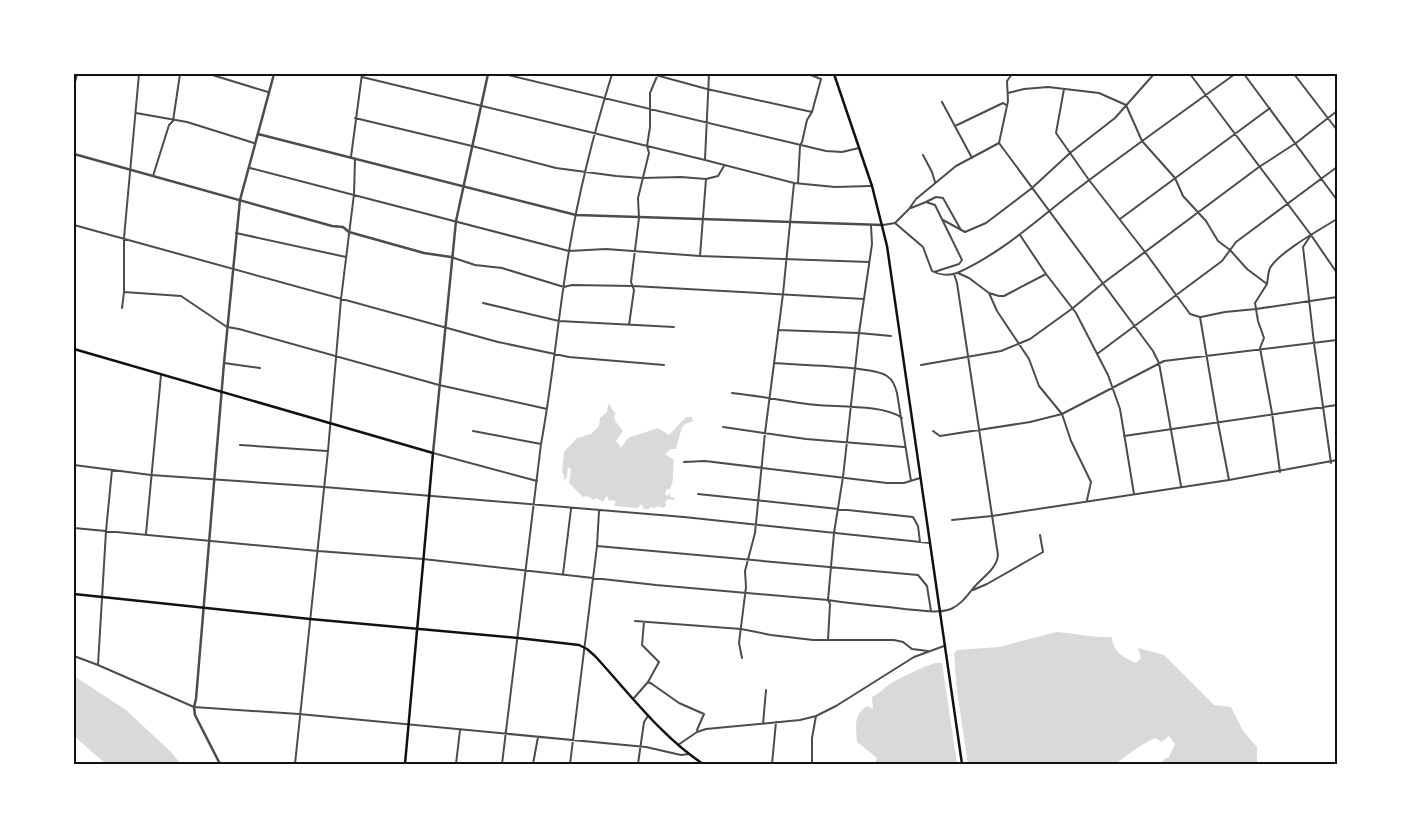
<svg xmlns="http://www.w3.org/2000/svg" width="1411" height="838" font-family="Barlow,sans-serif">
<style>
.water{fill:#d9d9d9}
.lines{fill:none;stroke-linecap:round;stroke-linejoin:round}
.minor{stroke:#4c4c4c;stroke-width:2}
.tertiary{stroke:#4c4c4c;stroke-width:2.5}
.secondary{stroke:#111;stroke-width:2.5}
.primary{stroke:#111;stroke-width:2.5}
.neatline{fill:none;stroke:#111;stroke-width:2}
</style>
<rect width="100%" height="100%" fill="#fff"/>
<path class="water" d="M610,404L611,408L616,414L614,416L615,421L623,431L616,441L621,448L628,438L658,428L669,435L686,417H692L693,421L685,424L682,427L676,449H671L665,454L674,460C672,470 675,479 670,489L666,490L665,494L667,496L670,493V497L675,498L674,500L668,499L665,502L666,506L663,508L658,506L655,508L650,507L649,509H644L641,504L638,508L614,506L616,501L608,500L607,495L603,502L596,498L594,500L587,496L583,497L569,483L571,469L568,467L567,477L564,481V475L562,472L564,452L577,438L591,434L599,426L600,418L607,412L608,405Z
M1056,632C1075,633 1093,638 1112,637C1112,651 1124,658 1136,663L1141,658L1138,648L1164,655L1214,705L1231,707L1243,731L1257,747V764H1162L1164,759L1169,757L1175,744L1169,736L1162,742L1155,738L1140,746L1115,764H968L957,691L954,654L957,650L999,647Z
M935,663H942L957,764H875L877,758L857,742C856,726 853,715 867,706L873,709L872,697C880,693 884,688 891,683C906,675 920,668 935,663Z
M74,676L126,710L170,751L181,764H106L74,736Z"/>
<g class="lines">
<path class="minor" d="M209,74L268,92
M504,74L826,151L842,152L859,148
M652,74L707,89L812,112
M1190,74L1311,235L1337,273
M1244,74L1337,200
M1294,74L1337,130
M362,77L705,160L794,183L835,187L871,186
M74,86L77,74
M1064,89L1056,133L1089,180L1145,252L1190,314L1200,317L1218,423L1229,480
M1008,93L1024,89L1048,87L1099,93L1126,105L1142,141L1175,178L1183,196L1206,221L1218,241L1230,250L1247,269L1267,284L1255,303L1258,321L1264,338L1260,348L1272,413L1280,472
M942,102L972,158
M136,113L187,122L254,143
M355,118L472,146L556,168L616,176L643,178L681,177L706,179L718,176L724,166
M955,126L1003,103L1006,105
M999,143L1153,351L1159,363L1181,486
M923,155L932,172L935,182
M351,157L362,74
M705,159L709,74
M250,168L569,251L606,249L700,256L869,262
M153,176L169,125L173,121L180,74
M798,183L800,146L802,142L807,120L812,112L821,79L808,74
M926,202L936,197L943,198L961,230
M911,208L926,202L935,205L962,260L959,264L934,272
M1120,219L1270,108
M943,220L965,232L986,223L1032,188L1070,153L1115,118L1154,74
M895,223L909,209L916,199L956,166L999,143L1008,101L1007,81L1012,74
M74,225L498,342L569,357L664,365
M883,225L895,223L923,247L932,271C939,275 949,276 957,273C1000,254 1036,221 1072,193C1126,152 1181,113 1235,74
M236,233L346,257
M1020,235L1046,274L1076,313L1108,375L1120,409L1134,494
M1311,235L1303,247L1314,343L1331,463
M700,256L706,179
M451,257L475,265L502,268L564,287L572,285L633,286L864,299
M958,273L969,278L989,293L997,311L1029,359L1039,386L1062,414L1071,441L1091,482L1087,500
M1267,284C1268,279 1268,272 1270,268C1279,252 1321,229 1337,219
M124,292L181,296L227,327L239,329L439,385L547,409
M989,293L999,296H1004L1046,274
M483,303L559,321L674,327
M122,308L124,292V238L139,74
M1201,317L1225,312L1256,309L1337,297
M629,325L634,290L631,282L639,218L638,198L649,153L647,146L650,127V93L658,74
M778,330L859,333L891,336
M1097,354L1222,261L1236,242L1337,167
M224,363L260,368
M774,363C795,365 874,366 887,376C893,380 895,386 897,393L911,481
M921,365L1001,351L1030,339L1073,308L1102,284L1259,167L1296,143L1337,111
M732,393C761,396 789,402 817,405C839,407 885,405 902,418
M723,427L806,439L904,447
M473,431L541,444
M933,431L940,436L1030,422L1062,414L1164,361L1337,340
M1124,436L1337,405
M240,445L327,451
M433,453L537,481
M684,462L705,461L887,483H904L920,478
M74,465L151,475L324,487L684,517L930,543
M698,494L913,517L918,526L920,542
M952,520L992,516L1229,480L1337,460
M74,528L318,551L423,559L656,585L828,600C854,604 879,606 905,609C919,610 937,614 951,609C964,603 969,592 978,583C986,575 997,567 998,555L957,283L954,274
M146,534L161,375
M597,546L918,575L927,586L931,611
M563,574L571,509
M973,590L987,584L1043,552L1040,535
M635,621L741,629L771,635L813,640H894L903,642L912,649L928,651
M828,640L830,604L828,600L834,533L843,477L859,333L872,244L871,226
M74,656L98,665L194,707L299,714L646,747L681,755L689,754
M742,658L739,643L746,587L745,571L755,533L765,433L783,294L794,183
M98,665L106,531L112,470
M648,682L652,684L679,703L704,714L697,730
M634,698L648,682L659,662L642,645L644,622
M763,724L766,690
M678,745L697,732L706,729L800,720L816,716L836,706L914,657L944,646
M295,764L328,451L341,299L354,194L355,159
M456,764L460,730
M502,764L541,444C553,380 558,315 569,251C579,191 594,132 612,74
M533,764L538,737
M570,764L597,546L599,511
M638,764L644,722L648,716
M772,764L776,722
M812,764V738L816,716"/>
<path class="tertiary" d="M258,134L576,215L883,225
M74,154L332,226L343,227L349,232L424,253L451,257
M433,453L456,221L488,74
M220,764L195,715L194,707L196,699L224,363L240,200L274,74"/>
<path class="secondary" d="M74,349L433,453L405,764
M74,594L310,619L518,638L579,645L587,649L595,656C629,693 661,736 703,764"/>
<path class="primary" d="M834,74L872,186L887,246L962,764"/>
</g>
<rect width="1411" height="838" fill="none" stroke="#ffffff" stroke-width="150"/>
<rect x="75" y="75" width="1261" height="688" class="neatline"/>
</svg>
